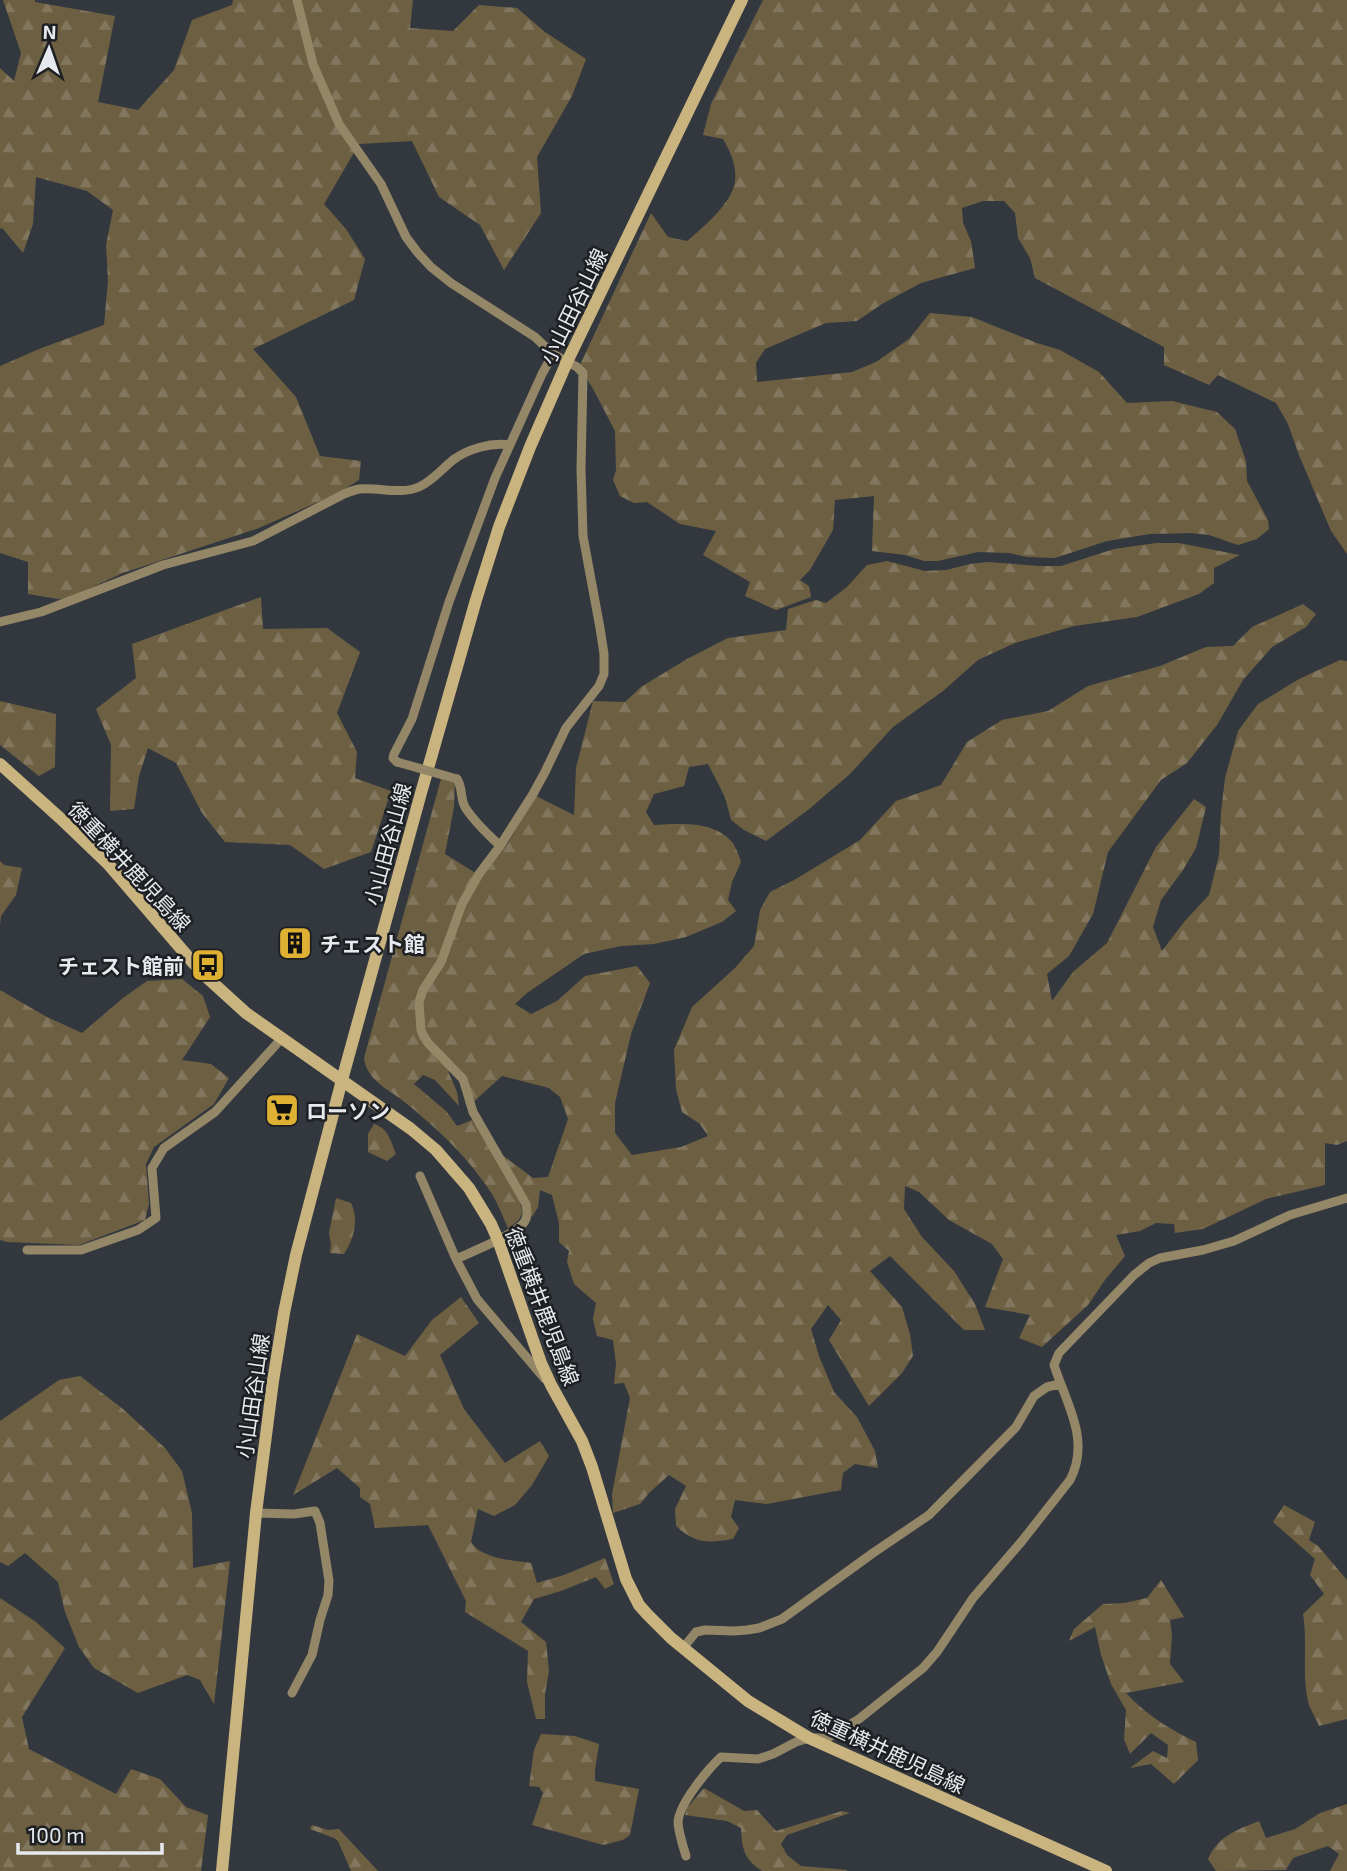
<svg xmlns="http://www.w3.org/2000/svg" width="1347" height="1871" font-family="'Exo 2','Noto Sans JP',sans-serif">
<style>
.forest{fill:url(#forest-firs)}
.lines{fill:none;stroke-linecap:round;stroke-linejoin:round}
.street{stroke:#948767;stroke-width:9}
.secondary{stroke:#c9b47f;stroke-width:12}
.street-bridge{stroke:#948767;stroke-width:9}
.labels{text-anchor:middle;dominant-baseline:central;stroke-width:5;stroke-linejoin:round;paint-order:stroke}
.street-label{font-size:21px;fill:#e6e9ee;stroke:#1d1f22}
.poi-label{font-size:21px;font-weight:bold;fill:#e6e9ee;stroke:#1d1f22;text-anchor:start}
</style>
<defs>
<pattern id="forest-firs" width="22" height="20" patternUnits="userSpaceOnUse" patternTransform="scale(1.75)"><rect width="22" height="20" fill="#6d6042"/><path d="M5 1l3.5 6h-7zM16 11l3.5 6h-7z" fill="#82775e"/></pattern>
</defs>
<rect width="100%" height="100%" fill="#33383f"/>
<path class="forest" d="M3,0H35V2L115,16L98,102L138,110L174,70L192,20L232,5L233,0H413L410,28L453,31L479,5L517,8L545,32L586,59L572,96L537,157L541,213L504,270L480,225L439,197L412,141L359,144L324,204L346,229L365,259L354,300L253,349L296,397L320,456L361,461L359,480L338,493L259,528L123,573L64,600L28,594V562L0,553V366L39,349L104,325L108,281L106,245L113,210L87,191L36,177L33,224L23,253L3,229L0,228V68L14,81L21,53Z
M763,0H1347V554L1331,531L1299,455L1288,424L1276,403L1218,375L1209,385L1164,365V347L1035,278L1030,258L1018,238L1015,213L1004,201H983L962,208L963,223L971,241L975,268L921,283L882,304L857,321L826,323L765,349L756,363L757,382L852,372L876,362L909,339L930,313L972,317L1037,343L1060,350L1099,372L1127,403L1172,401L1217,412L1235,429L1246,461L1247,481L1268,520L1269,529L1257,539L1238,545L1209,535L1191,533L1150,534L1107,541L1055,558L1027,557L1009,553L978,552L938,561H924L905,555L872,551L874,496L835,500L833,530L810,570L800,580L809,586L811,597L776,610L745,596L750,582L703,555L716,531L680,524L647,502L634,503L620,496L613,480L616,470L615,431L592,387L579,367L651,213L668,237L687,241C703,228 733,202 735,181C737,166 730,151 723,139L703,135L711,104Z
M1156,543H1179L1240,555L1214,568V583L1199,594L1137,617L1074,626L1015,643L978,660L943,691L893,727L850,774L808,810L766,841L744,830L731,820L725,797L708,764L689,767L684,786L654,794L646,812L654,825C681,824 712,820 732,842C736,847 739,856 741,862L732,882L728,900L736,911L722,922L686,937L654,944L621,946L584,954L527,993L515,1004L531,1014L557,1001L585,976L637,966L650,983L631,1034L615,1103V1133L632,1155L681,1147L708,1136L700,1124L682,1112L676,1089L674,1050L692,1007L735,968L754,946L760,910L770,892L796,879L860,840L896,801L941,785L967,742L1002,720L1048,711L1088,686L1160,666L1206,647L1233,646L1252,627L1303,604L1316,614L1306,627L1272,647L1243,680L1217,725L1187,763L1161,780L1108,852L1093,914L1069,956L1047,974L1052,1001L1073,972L1107,943L1156,847L1194,799L1206,807L1196,848L1183,870L1161,900L1153,927L1162,951L1184,922L1209,895L1219,855L1221,813L1225,778L1238,731L1258,704L1299,679L1340,660L1347,661V1141L1337,1145L1325,1143V1185L1266,1199L1203,1229L1175,1233L1174,1224L1156,1223L1140,1231L1116,1235L1125,1256L1105,1280L1088,1305L1042,1347L1019,1338L1030,1315L985,1307L1003,1259L992,1244L949,1220L919,1192L905,1186L904,1209L922,1237L954,1271L975,1304L985,1330H964L890,1256L870,1271L902,1307L910,1334L913,1356L902,1373L869,1406L829,1340L841,1320L828,1305L811,1329L819,1356L834,1392L857,1417L875,1451L878,1468L855,1464L843,1473L841,1490L767,1504L735,1500L731,1517L739,1528L733,1539C708,1543 695,1544 676,1526L675,1509L686,1486L669,1475L649,1493L640,1504L613,1513L612,1494L630,1398L624,1383L614,1384L616,1364L613,1340L597,1336L593,1319L596,1303L574,1284L567,1262L569,1251L559,1242V1223L552,1195L540,1190L538,1207L532,1217L516,1179L497,1151L533,1178L548,1177L568,1119L560,1097L549,1088L502,1076L469,1106L455,1069L448,1071L457,1092L459,1106L435,1080L423,1075L414,1084L446,1111L457,1126L472,1120C483,1137 523,1195 522,1212C521,1220 514,1224 508,1228C503,1217 498,1204 492,1194C468,1157 436,1127 402,1100C386,1088 367,1080 364,1058L441,779L455,783L454,807L445,854L482,877L508,843L536,796L574,815L576,768L593,701L625,702L641,687L687,659L728,638L786,630L788,609L816,600L826,603L847,587L867,565L887,561L925,571L946,570L970,564L988,562L1039,566H1061L1114,549Z
M261,597L263,629L327,628L360,652L337,713L357,752L355,778L391,791L371,852L324,869L290,845L225,842L202,813L176,763L148,748L139,776L134,809L110,811L111,745L96,709L136,678L132,644Z
M0,701L56,714L55,767L39,776L0,745Z
M0,861L4,865L22,868L16,895L1,916L0,925Z
M182,979L203,996L210,1017L182,1060L211,1064L229,1078L214,1104L154,1147L146,1164L149,1204L145,1220L79,1245L7,1242L0,1240V990L47,1017L82,1033L123,998L147,981Z
M374,1124C388,1128 391,1141 396,1154L387,1161L368,1152V1134Z
M336,1198L351,1203C359,1218 354,1240 344,1254L330,1253L331,1245L329,1233Z
M461,1297L479,1323L440,1355L464,1409L505,1463L540,1441L549,1456L532,1485L515,1505L494,1516L478,1509L471,1542C482,1559 511,1560 531,1563L537,1583L564,1575L605,1558L614,1584L605,1589L596,1577L561,1591L534,1599L521,1622L546,1642L549,1671L545,1694V1719H536L527,1682L528,1651L465,1612L466,1601L428,1525L375,1528L370,1504L360,1497V1488L337,1468L293,1495L357,1334L405,1356L432,1320Z
M80,1376L123,1409L165,1448L182,1471L192,1513L193,1568L230,1561L214,1704L200,1680L187,1675L138,1693L94,1668L79,1647L65,1612L58,1582L25,1553L8,1566L0,1562V1421L59,1380Z
M1284,1505L1315,1522L1309,1540L1318,1546L1347,1580V1719L1319,1726C1316,1719 1312,1712 1309,1705C1301,1676 1308,1643 1303,1614L1324,1594L1310,1575L1315,1559L1273,1522Z
M1161,1580L1184,1617L1170,1620L1172,1634L1170,1664L1184,1682L1126,1693C1148,1716 1168,1728 1196,1742L1198,1760L1174,1784L1151,1764L1130,1768L1153,1751L1167,1758L1168,1745L1151,1733L1130,1754L1124,1739L1126,1710L1111,1684L1101,1655L1095,1627L1069,1641L1074,1629L1103,1604L1124,1603L1147,1598Z
M0,1598L36,1622L65,1648L22,1717L29,1749L116,1794L131,1769L160,1779L186,1807L208,1815L201,1871H0Z
M541,1734L575,1736L599,1744L595,1770V1781L639,1789L630,1835L623,1840L603,1845L532,1825L543,1793L539,1787L529,1786L534,1750Z
M704,1788L744,1811L757,1810L776,1831L842,1811L850,1813L787,1835L781,1844L787,1855L801,1866L848,1870L845,1871H762C744,1859 742,1849 741,1828L727,1821L685,1815L687,1808Z
M1347,1804V1871H1330L1339,1854L1328,1846L1293,1858L1286,1870L1216,1871L1208,1859C1219,1835 1237,1830 1259,1821L1266,1838L1295,1829L1320,1813Z
M312,1825L328,1830L339,1829L378,1871H351L338,1841L334,1838L310,1829Z"/>
<g class="lines">
<path class="street" d="M297,0L313,64L339,124L381,184L406,237L418,253L431,267L451,283L535,337L553,354L577,367L583,373L581,469L583,536L600,628L604,654V674L599,686L566,728L545,772L533,794L500,846L479,874L462,904L441,962L423,990L419,1002L421,1030L423,1035L428,1043L463,1079L473,1112L526,1204C527,1209 528,1216 525,1221C518,1234 471,1252 456,1259
M0,622L41,612L163,565L253,541L344,494C349,492 354,490 359,489C379,487 401,495 419,487C432,481 442,469 453,460C468,449 491,442 510,445
M397,762L393,758L394,754L412,719L449,602L495,478L542,374L553,354
M457,779C463,788 460,798 465,807C474,822 488,834 500,846
M420,1176L456,1259L477,1299L545,1379
M27,1250H81L138,1230L156,1218L152,1168L164,1148L215,1112L282,1038
M256,1513L294,1514L315,1511L320,1523L329,1581L328,1595L320,1620L312,1655L292,1693
M683,1648L696,1632L705,1630L734,1631L747,1630L759,1628L782,1619L873,1553L929,1515L1016,1427L1034,1396L1047,1387L1060,1384
M686,1856C683,1846 679,1834 678,1823C678,1805 708,1769 721,1757L758,1759L773,1754L796,1742L809,1738H828L859,1719L923,1668L937,1652L973,1598L1022,1541L1070,1480C1091,1440 1066,1403 1054,1365L1059,1353L1134,1275L1149,1263L1160,1258L1203,1250L1234,1241L1290,1215L1347,1198"/>
<path class="secondary" d="M0,764L60,818L109,865L202,973L246,1013L411,1129L436,1150L469,1188L491,1224L498,1240L541,1363L551,1385L582,1441L592,1467L626,1579L639,1605L647,1614L671,1638L748,1701L809,1738L1106,1871
M222,1871L256,1513L273,1381L284,1313L296,1255L342,1080L421,793L476,600L499,527L530,447L567,362L742,0"/>
<path class="street-bridge" d="M397,762L457,779"/>
</g>
<defs>
<g id="building-square" transform="scale(1.75)"><rect x="-9" y="-9" width="18" height="18" rx="4" fill="#deb133" stroke="#1d1f22"/><path d="M-4-6H4V6H1V3H-1V6H-4ZM-2.5-4.3h1.7v1.8h-1.7ZM.8-4.3h1.7v1.8H.8ZM-2.5-1h1.7V.8h-1.7ZM.8-1h1.7V.8H.8Z" fill="#111"/></g>
<g id="bus-square" transform="scale(1.75)"><rect x="-9" y="-9" width="18" height="18" rx="4" fill="#deb133" stroke="#1d1f22"/><path d="M-5-6H5V4H4V6H2V4H-2V6H-4V4H-5ZM-3.5-4V0h7V-4ZM-3.5 1.2v1.5H-2V1.2ZM2 1.2v1.5H3.5V1.2Z" fill="#111"/></g>
<g id="supermarket-square" transform="scale(1.75)"><rect x="-9" y="-9" width="18" height="18" rx="4" fill="#deb133" stroke="#1d1f22"/><path d="M-6-5.5h2.5l.6 2H6L4.5 2H-2.5L-4.4-4H-6ZM-1.5 3.2a1.3 1.3 0 1 0 .1 0ZM3 3.2a1.3 1.3 0 1 0 .1 0Z" fill="#111"/></g>
</defs>
<g fill-rule="evenodd">
<use href="#building-square" x="295" y="943"/>
<use href="#bus-square" x="208" y="965"/>
<use href="#supermarket-square" x="282" y="1110"/>
</g>
<g class="labels">
<g class="street-label">
<text transform="translate(573 306) rotate(-64)">小山田谷山線</text>
<text transform="translate(387 844) rotate(-75)">小山田谷山線</text>
<text transform="translate(130 866) rotate(47)">徳重横井鹿児島線</text>
<text transform="translate(543 1306) rotate(69)">徳重横井鹿児島線</text>
<text transform="translate(252 1396) rotate(-82)">小山田谷山線</text>
<text transform="translate(888 1751) rotate(25)">徳重横井鹿児島線</text>
</g>
<g class="poi-label">
<text x="320" y="943">チェスト館</text>
<text x="184" y="965" text-anchor="end">チェスト館前</text>
<text x="306" y="1110">ローソン</text>
</g>
</g>
<g transform="translate(49 49) rotate(2)" stroke="#1d1f22" stroke-width="5" paint-order="stroke">
<path d="M0-5L12 26L0 18L-12 26Z" fill="#e6e9ee"/>
<text y="-10" font-size="19" font-weight="bold" text-anchor="middle" fill="#e6e9ee">N</text>
</g>
<path d="M18 1843v10h144v-10" fill="none" stroke="#e6e9ee" stroke-width="3.5"/>
<text x="28" y="1843" font-size="21" fill="#e6e9ee" stroke="#1d1f22" stroke-width="5" paint-order="stroke">100 m</text>
</svg>
